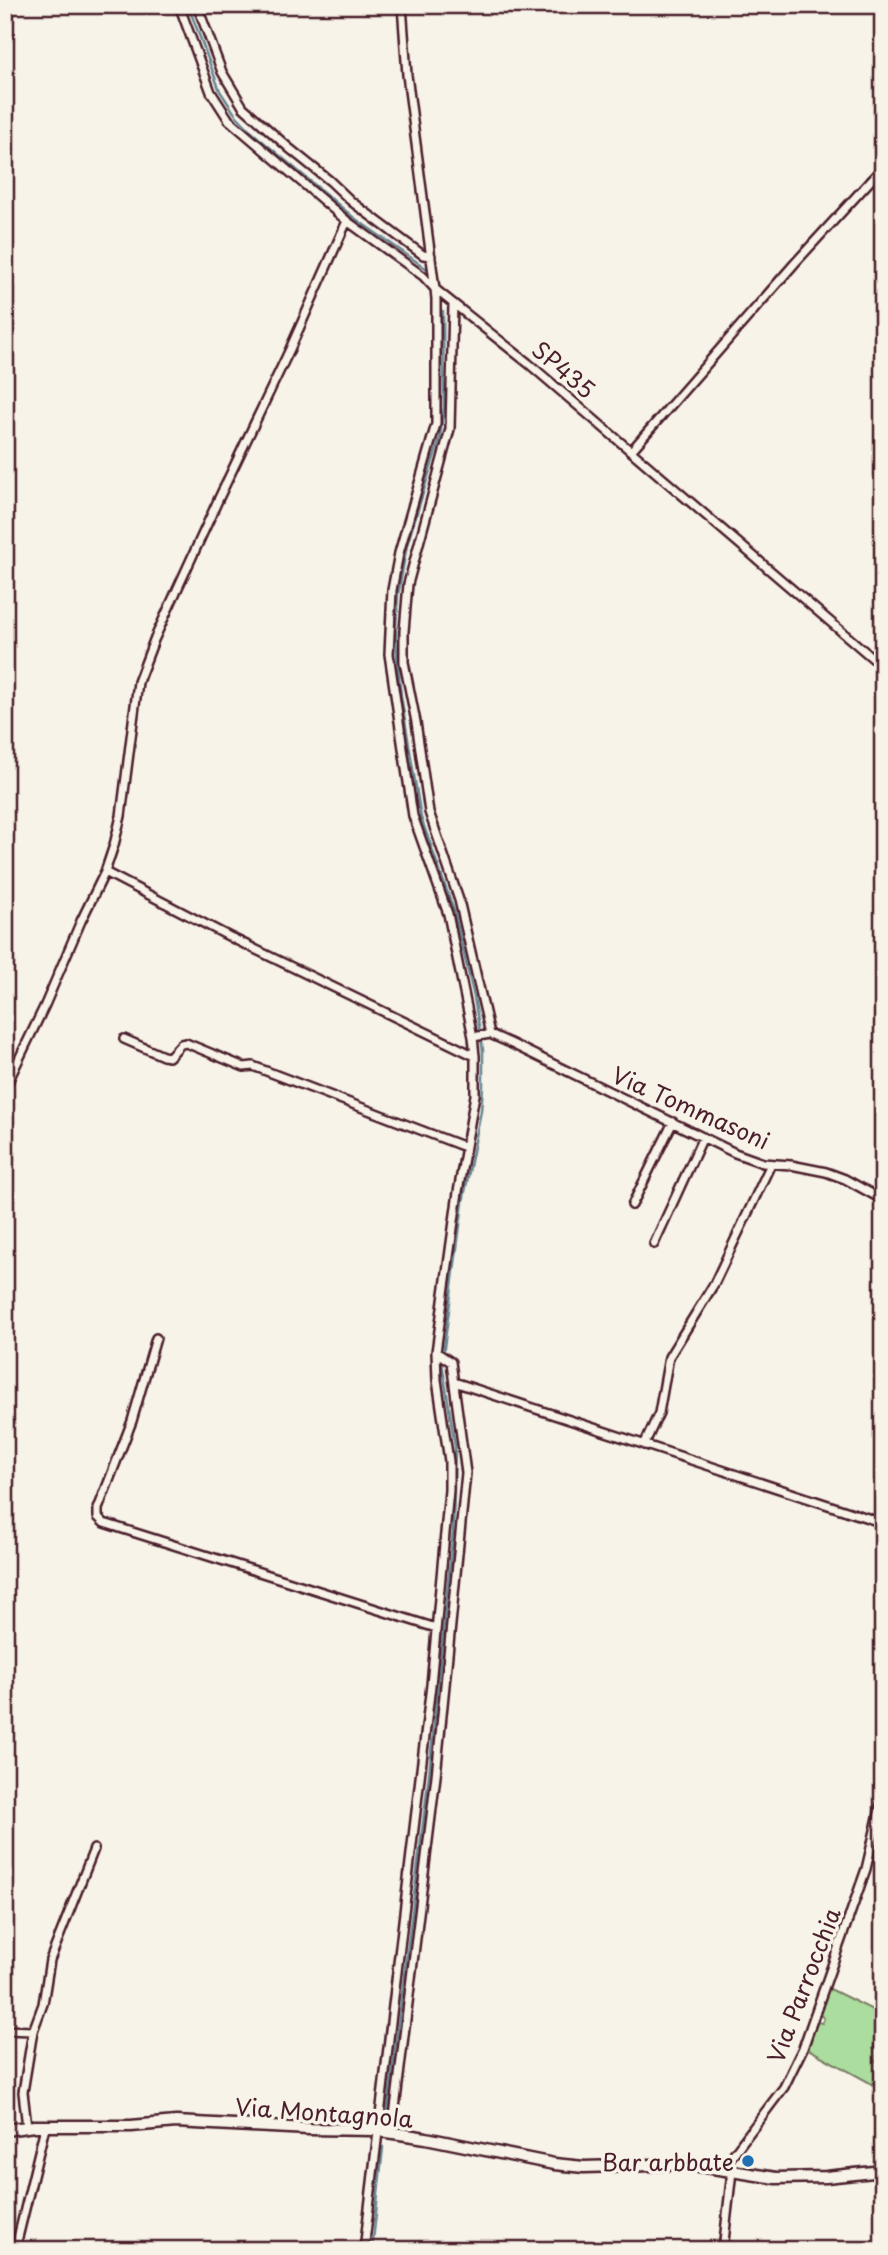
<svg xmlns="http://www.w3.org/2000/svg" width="888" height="2255" font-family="'Playpen Sans',sans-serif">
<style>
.green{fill:#abdd9e;stroke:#7a7e64;stroke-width:2}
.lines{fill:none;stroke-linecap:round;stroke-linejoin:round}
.stream{stroke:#698793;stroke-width:2.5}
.street-casing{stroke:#4a1f2b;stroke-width:12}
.secondary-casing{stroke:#4a1f2b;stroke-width:15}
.street{stroke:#f7f3e8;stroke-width:7}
.secondary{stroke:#f7f3e8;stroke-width:10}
.poi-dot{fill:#1f6fb2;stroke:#f7f3e8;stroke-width:2.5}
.labels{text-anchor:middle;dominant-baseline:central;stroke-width:7;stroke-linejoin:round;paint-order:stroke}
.street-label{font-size:23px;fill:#4a1f2b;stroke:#f7f3e8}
.poi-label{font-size:23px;fill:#4a1f2b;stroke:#f7f3e8;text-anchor:end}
</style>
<rect width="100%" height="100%" fill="#f7f3e8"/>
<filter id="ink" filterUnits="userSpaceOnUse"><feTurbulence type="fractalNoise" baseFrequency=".0143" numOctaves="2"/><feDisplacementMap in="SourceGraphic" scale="14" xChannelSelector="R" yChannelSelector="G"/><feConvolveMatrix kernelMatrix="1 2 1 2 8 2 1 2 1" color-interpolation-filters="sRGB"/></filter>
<g filter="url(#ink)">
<path class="green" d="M828,1988L883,2015V2027L873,2048L880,2052L876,2061L883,2065V2090L808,2049L817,2022L822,2023L824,2018L820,2015Z"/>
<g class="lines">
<path class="stream" d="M188,5L220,91L235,114L254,134L353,217L427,269
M386,2124L429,1775L453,1532L455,1446L442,1363L463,1202L481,1111L483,1087V1050L474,997L454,911L421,818L401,696L397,658L396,627L398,595L407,545L440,438L444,407L443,311
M372,2250L383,2147"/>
<g class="street-casing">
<path id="street" d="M179,5L211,92L229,120L347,221L423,276L435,289L436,299V424L399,553L392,590L389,654L413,816L448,914L473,1037L475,1056V1095L458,1192L436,1352L437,1380L449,1461V1490L431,1685L364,2250
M197,5L222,72L243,107L289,148L330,181L352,202L423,255L431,256
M402,5L407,75L435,289L528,363L883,667
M453,304L450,429L408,584L404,631V662L416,722L429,812L459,900L490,1034
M631,451L795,263L883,167
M105,872L232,938L475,1056
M473,1037L490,1034L510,1043L735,1153L763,1163L791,1165L826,1172L845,1179L883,1200
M124,1039L163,1056L169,1057L181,1044L186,1043L244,1067L253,1066L465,1147
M5,1088L45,1005L81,921L105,872L114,845L121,816L138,682L154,640L219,498L290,349L347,221
M632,1205L673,1122
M654,1244L703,1137
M156,1338L132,1421L98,1509V1517L104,1523L436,1628
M454,1382L883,1523
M644,1445L659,1413L669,1357L714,1284L771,1164
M5,2030L33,2031
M27,2127L23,2092L33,2031L43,2004L50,1960L94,1849
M392,2133L436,1776L466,1473L451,1362L436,1352
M722,2169L784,2087L803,2048L866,1869L883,1796
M15,2250L45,2127
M723,2250L732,2171"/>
</g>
<g class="secondary-casing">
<path id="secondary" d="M5,2130L34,2126H131L176,2122L309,2129L374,2130L426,2138L554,2164L584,2167L687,2164L776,2178L826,2177L883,2171"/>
</g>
<use href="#street" class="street"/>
<use href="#secondary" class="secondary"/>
</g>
</g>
<circle class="poi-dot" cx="748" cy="2161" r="7"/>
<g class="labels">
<g class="street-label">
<text transform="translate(564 369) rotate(40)">SP435</text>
<text transform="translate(691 1107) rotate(24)">Via Tommasoni</text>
<text transform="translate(803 1985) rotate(-69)">Via Parrocchia</text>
<text transform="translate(324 2112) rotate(4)">Via Montagnola</text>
</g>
<g class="poi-label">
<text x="734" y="2161">Bar arbbate</text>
</g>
</g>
<rect width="888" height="2255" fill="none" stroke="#f7f3e8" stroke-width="28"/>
<rect x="14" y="14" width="860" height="2227" fill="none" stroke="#4a1f2b" stroke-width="2.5" filter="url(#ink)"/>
</svg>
